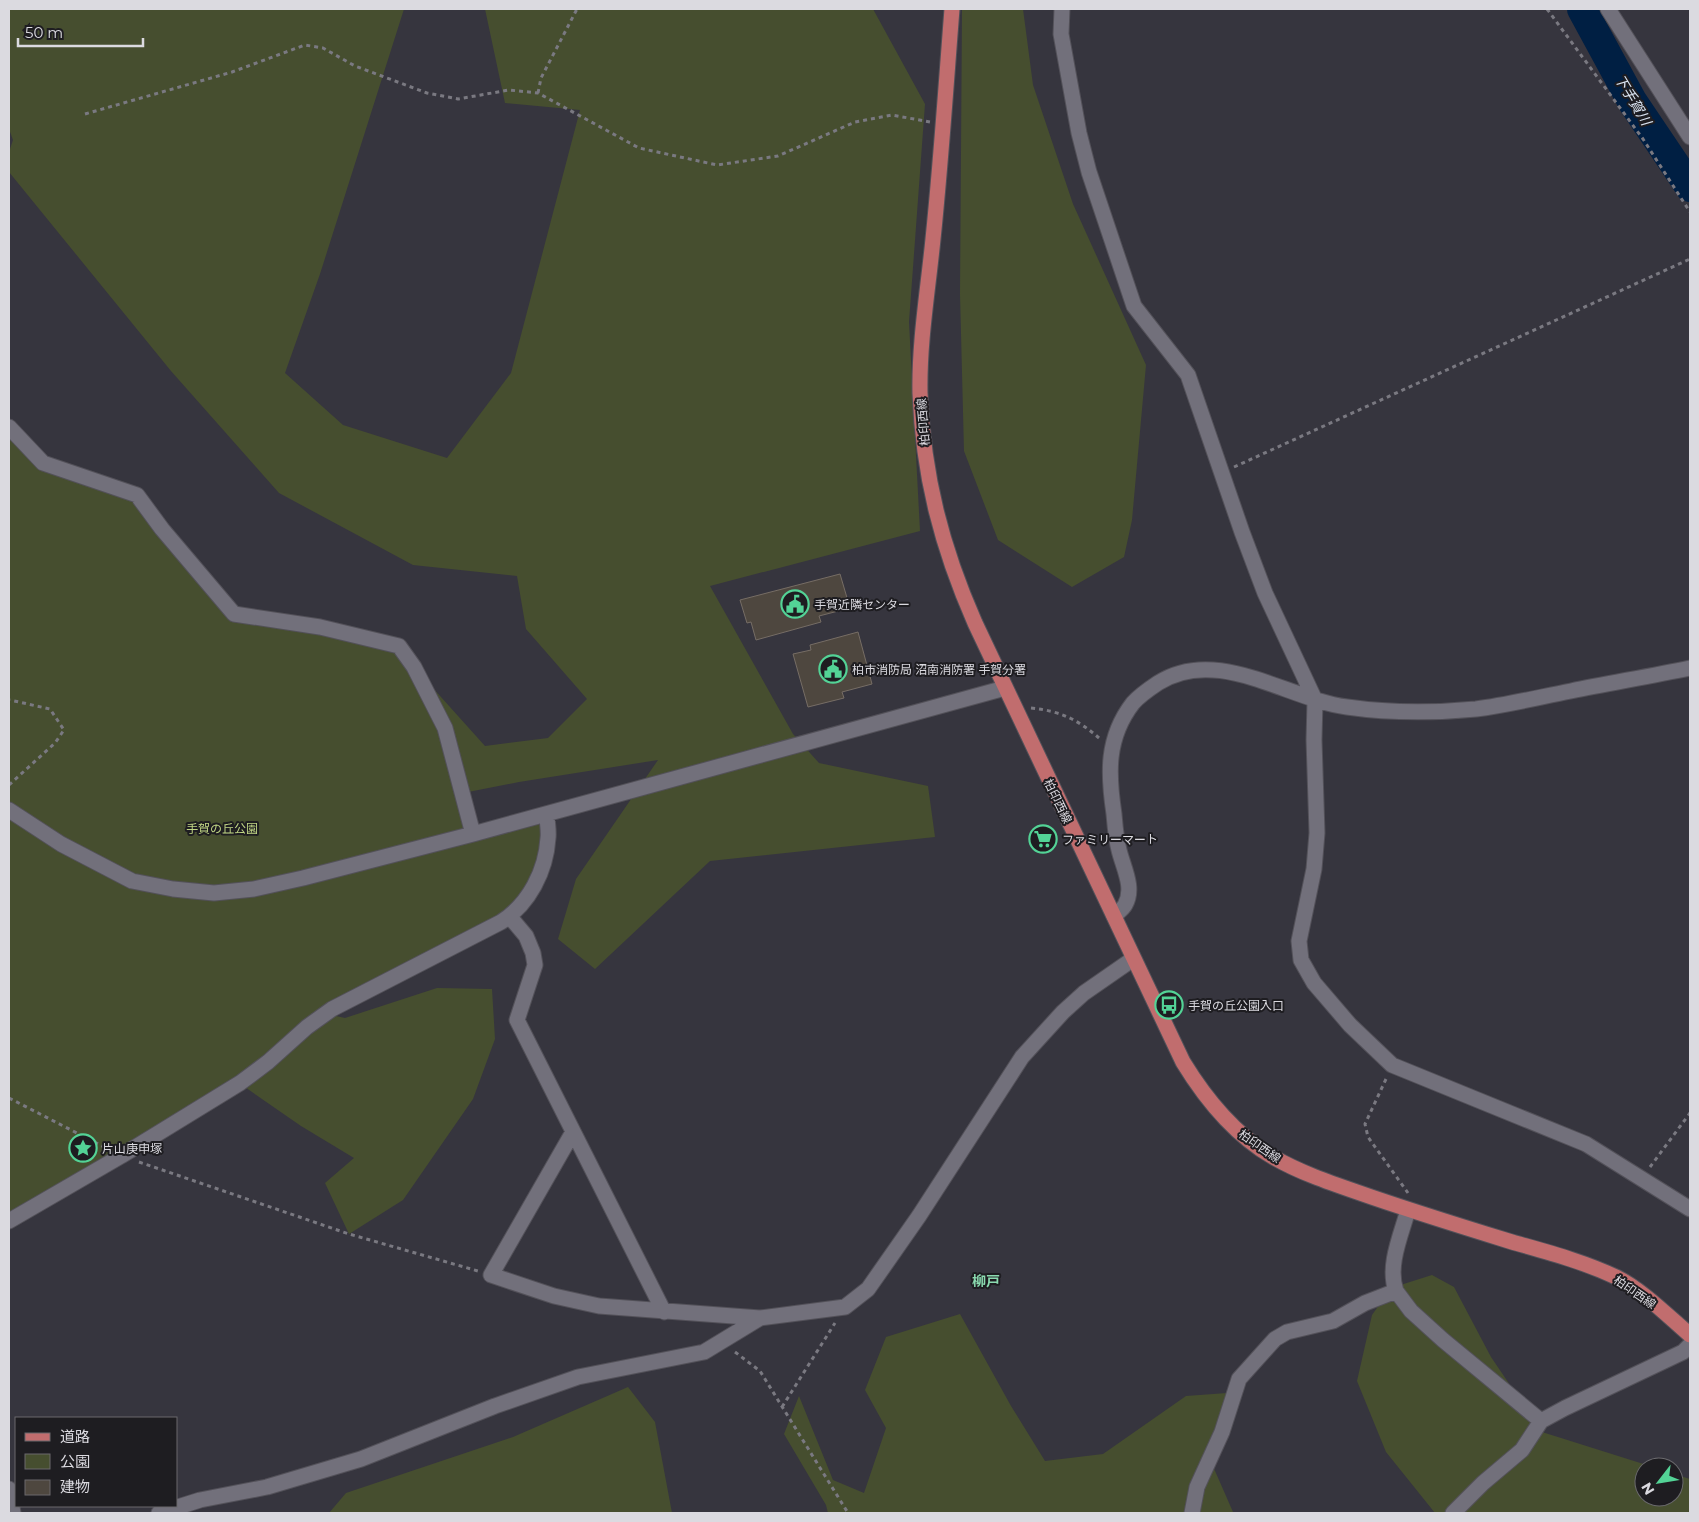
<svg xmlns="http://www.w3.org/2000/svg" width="1699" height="1522" font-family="Montserrat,'Noto Sans JP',sans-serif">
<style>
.green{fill:#464e2f}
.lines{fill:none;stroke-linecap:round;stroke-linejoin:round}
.river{stroke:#001f43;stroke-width:30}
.building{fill:#4e473f;stroke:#766d65}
.minor-casing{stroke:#535159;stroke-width:17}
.major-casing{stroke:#535159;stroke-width:17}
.path{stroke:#7a7981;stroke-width:3;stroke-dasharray:4 4;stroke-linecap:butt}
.minor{stroke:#72707b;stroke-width:15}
.major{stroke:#c16d6e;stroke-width:15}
.labels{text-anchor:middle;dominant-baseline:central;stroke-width:4;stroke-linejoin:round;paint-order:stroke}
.street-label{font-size:12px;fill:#dbdae0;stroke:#1e1d21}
.poi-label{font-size:12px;fill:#dbdae0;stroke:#1e1d21;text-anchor:start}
.park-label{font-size:12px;fill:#c1d685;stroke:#1e1d21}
.water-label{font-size:14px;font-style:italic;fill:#dae4f2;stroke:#1e1d21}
.neighbourhood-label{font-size:14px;font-weight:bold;fill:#8bdbb0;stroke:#1e1d21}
</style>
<rect width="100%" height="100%" fill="#36353e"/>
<path class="green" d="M9,9H404L320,274L285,373L343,425L447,458L511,373L580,110L505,103L485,9H873L925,104L909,322L920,531L710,586L793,734L819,763L928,786L935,837L710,861L595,969L558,939L576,879L658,760L519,782L463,793L474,834L547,815L549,838L523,902L327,1014L345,1018L437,988L492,989L495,1039L473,1099L403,1200L349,1234L325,1183L354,1158L301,1126L239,1083L9,1221V427L30,450L137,495L234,614L399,646L414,667L485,746L548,738L587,699L526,629L517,576L413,565L279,493L171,371L9,172V152L13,140L9,129Z
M962,9H1023L1033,85L1073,204L1146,365L1132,520L1124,557L1072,587L998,540L964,451L960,294Z
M1432,1275L1454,1287L1491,1357L1542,1432L1653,1467H1644V1497H1674V1474L1690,1479V1513H1435L1386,1452L1357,1381L1372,1315L1391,1288Z
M960,1314L1011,1406L1045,1461L1103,1454L1186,1396L1227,1393L1212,1464L1233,1512L1231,1513H828L826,1505L784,1434L799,1396L833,1480L864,1493L886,1428L865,1390L886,1337Z
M628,1387L655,1422L672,1513H329L346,1493L513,1437Z"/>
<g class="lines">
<path class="river" d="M1582,9L1632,101L1690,187"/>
</g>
<path class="building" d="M840,574L850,608L819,616L821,622L756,640L751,622L747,623L740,600Z
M858,632L872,684L842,692L844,698L808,707L793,654L811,650L810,645Z"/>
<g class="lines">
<g class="minor-casing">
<path id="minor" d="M1062,9L1061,34L1079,133L1089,172L1134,306L1188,375L1242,532L1265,593L1315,700L1314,740L1317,833L1314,869L1299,941L1301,960L1314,983L1350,1025L1392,1065L1586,1144L1690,1209
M1608,9L1690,137
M9,427L43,463L137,495L162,529L234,614L320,627L399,646L414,667L445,728L473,834
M9,810L61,844L132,881L173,889L214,893L254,889L303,878L473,834L1005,688
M1114,916C1117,913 1123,909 1125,905C1135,888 1123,867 1119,850C1116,839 1115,826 1114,814C1108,774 1106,738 1133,703C1140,695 1149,689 1158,683C1217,645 1287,699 1347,707C1389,713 1434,713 1476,709C1508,705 1540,697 1571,691C1611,683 1651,676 1690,668
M510,917L526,936L533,953L535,965L517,1020L664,1312
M573,1132L491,1275L554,1296L599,1306L760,1318
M9,1221L121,1156L240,1083L268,1062L307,1027L332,1009L501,922C529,904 546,871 548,838C549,831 547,822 547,815
M1396,1291L1411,1311L1443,1340L1541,1421
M9,1489L13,1513
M159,1513L200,1500L267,1487L361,1459L495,1406L578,1377L704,1352L760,1318L845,1307L868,1289L919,1216L1022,1057L1063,1012L1084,993L1133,959
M1192,1513L1197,1487L1222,1432L1239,1379L1275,1339L1287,1332L1333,1321L1365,1303L1396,1291C1387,1266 1401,1235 1408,1210
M1453,1513L1483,1483L1522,1450L1541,1421L1565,1408L1683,1352L1690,1345"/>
</g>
<g class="major-casing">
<path id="major" d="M952,9C946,85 941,162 933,239C928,290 919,342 920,393C923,476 942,548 975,623L1183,1062C1205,1098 1235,1135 1273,1157C1299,1172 1328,1182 1357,1192C1408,1210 1460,1226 1512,1242C1547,1252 1582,1261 1616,1277C1641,1289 1668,1316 1690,1335"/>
</g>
<path class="path" d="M1547,9L1643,139L1690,212
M538,93L541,78L577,9
M85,114L232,72L305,45L323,48L355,66L427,93L458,99L509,90L538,93L639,148L717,165L778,156L855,122L892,115L930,122
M1234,467L1690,259
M1031,708C1060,711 1077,719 1099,738
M9,785L55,743L64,730L50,709L10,700
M1386,1079L1365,1124L1368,1137L1408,1193
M9,1098L106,1148
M139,1162L349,1234L478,1271
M1650,1167L1690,1113
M735,1352L760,1371L848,1513
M782,1407L835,1323"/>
<use href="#minor" class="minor"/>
<use href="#major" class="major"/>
</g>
<defs>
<g id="civic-ring" transform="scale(1.4375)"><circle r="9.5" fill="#1e1d21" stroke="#53d396" stroke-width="1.5"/><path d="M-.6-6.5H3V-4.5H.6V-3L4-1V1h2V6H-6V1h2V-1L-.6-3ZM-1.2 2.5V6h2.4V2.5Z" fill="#53d396"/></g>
<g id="supermarket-ring" transform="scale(1.4375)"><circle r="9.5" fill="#1e1d21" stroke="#53d396" stroke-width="1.5"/><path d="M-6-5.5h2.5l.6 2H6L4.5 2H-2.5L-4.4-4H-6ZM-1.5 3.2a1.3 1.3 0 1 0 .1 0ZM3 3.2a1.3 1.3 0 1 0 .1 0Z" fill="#53d396"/></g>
<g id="bus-ring" transform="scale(1.4375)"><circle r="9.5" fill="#1e1d21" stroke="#53d396" stroke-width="1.5"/><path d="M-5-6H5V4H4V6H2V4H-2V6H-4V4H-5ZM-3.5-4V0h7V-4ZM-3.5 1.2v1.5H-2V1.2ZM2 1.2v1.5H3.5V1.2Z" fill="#53d396"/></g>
<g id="sight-ring" transform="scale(1.4375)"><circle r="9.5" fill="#1e1d21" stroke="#53d396" stroke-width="1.5"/><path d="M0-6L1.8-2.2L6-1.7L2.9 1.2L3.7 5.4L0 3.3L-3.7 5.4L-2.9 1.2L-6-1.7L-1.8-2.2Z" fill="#53d396"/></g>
</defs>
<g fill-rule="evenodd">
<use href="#civic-ring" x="795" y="604"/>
<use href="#civic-ring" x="833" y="669"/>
<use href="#supermarket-ring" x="1043" y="839"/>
<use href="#bus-ring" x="1169" y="1005"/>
<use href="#sight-ring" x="83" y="1148"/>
</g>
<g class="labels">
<g class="street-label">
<text transform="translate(923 422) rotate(-95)">柏印西線</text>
<text transform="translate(1058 801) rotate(64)">柏印西線</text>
<text transform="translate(1260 1146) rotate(35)">柏印西線</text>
<text transform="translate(1635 1292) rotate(35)">柏印西線</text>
</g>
<g class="poi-label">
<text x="814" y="604">手賀近隣センター</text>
<text x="852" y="669">柏市消防局 沼南消防署 手賀分署</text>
<text x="1062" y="839">ファミリーマート</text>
<text x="1188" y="1005">手賀の丘公園入口</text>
<text x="102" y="1148">片山庚申塚</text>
</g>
<g class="park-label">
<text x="222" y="828">手賀の丘公園</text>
</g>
<g class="water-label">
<text transform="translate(1633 100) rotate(59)">下手賀川</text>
</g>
<g class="neighbourhood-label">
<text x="986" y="1281">柳戸</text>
</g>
</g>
<rect width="1699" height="1522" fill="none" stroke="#dbdae0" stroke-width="20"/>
<rect x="15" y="1417" width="162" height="90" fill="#1e1d21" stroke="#6a696d"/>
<rect x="25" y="1433" width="25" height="8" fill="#c16d6e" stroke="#6a696d"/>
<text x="60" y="1442" font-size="15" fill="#dbdae0">道路</text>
<rect x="25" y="1454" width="25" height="15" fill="#464e2f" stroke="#6a696d"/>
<text x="60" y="1467" font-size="15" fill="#dbdae0">公園</text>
<rect x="25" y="1480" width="25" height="15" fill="#4e473f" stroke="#6a696d"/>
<text x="60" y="1492" font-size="15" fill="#dbdae0">建物</text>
<g transform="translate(1659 1482) rotate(239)"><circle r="24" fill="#1e1d21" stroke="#6a696d"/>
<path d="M0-4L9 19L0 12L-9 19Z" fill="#53d396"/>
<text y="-8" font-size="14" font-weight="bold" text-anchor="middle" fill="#dbdae0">N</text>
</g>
<path d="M18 38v8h125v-8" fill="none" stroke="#dbdae0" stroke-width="2.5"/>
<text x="25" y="38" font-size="15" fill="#dbdae0" stroke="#1e1d21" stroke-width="4" paint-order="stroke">50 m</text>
</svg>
